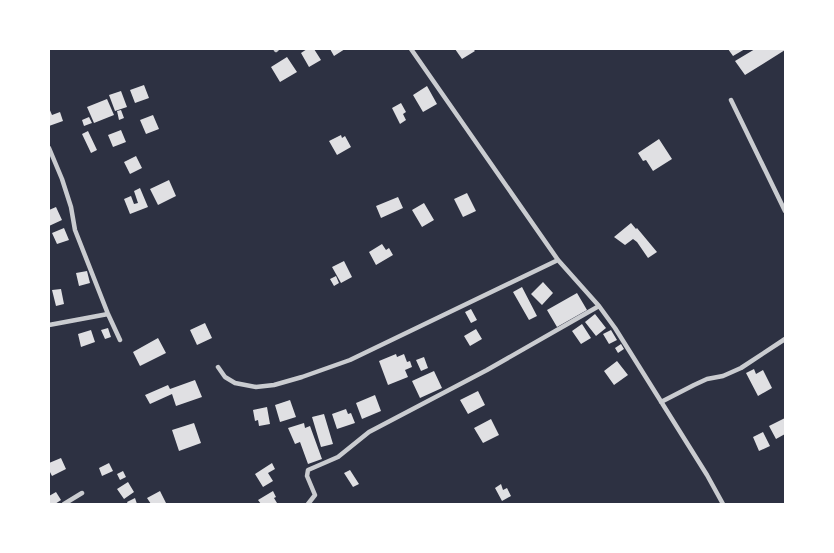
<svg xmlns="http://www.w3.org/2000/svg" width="834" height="553" font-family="'Asap Condensed',sans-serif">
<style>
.building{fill:#e0e0e3}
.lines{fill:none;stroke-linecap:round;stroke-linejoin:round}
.minor{stroke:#caccd0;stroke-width:4.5}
</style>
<rect width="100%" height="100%" fill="#2d3142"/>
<path class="building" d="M307,49H314L321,60L309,67L301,53Z
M330,49H345L334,56Z
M455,49H473L475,51L462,59Z
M728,49H745L733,56Z
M755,49H785V50L745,75L735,61Z
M287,57L297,72L280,82L271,67Z
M144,85L149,98L135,103L130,90Z
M427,86L437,104L423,112L413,95Z
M121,91L127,107L115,111L109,95Z
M107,99L114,115L94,123L87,107Z
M401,103L406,112L403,114L406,120L400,124L392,108Z
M49,108L52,115L60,112L63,121L49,126Z
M121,110L124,118L119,120L117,111Z
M153,115L159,129L146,134L140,120Z
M89,117L92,123L84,126L82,120Z
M121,130L126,142L113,147L108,135Z
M88,131L97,150L91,153L82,134Z
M341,135L342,138L345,136L351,147L337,155L329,141Z
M659,139L672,159L653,171L646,160L643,161L638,153Z
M136,156L142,168L130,174L124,162Z
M169,180L176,196L158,205L150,189Z
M140,188L148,207L130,214L124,199L131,196L134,204L138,203L134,191Z
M467,193L476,211L463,217L454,199Z
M398,197L403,208L381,218L376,206Z
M424,203L434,220L422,227L412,210Z
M56,207L62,220L49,226V210Z
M631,223L636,229L637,228L657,252L648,258L637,242L633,239L625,245L614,237Z
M64,228L69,240L57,244L52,233Z
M382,244L386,250L389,248L393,255L376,265L369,252Z
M344,261L352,277L341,283L332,267Z
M87,271L90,283L79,286L76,273Z
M336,276L339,283L334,286L330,279Z
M543,282L553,293L542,305L531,294Z
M522,287L537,316L529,320L513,292Z
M61,289L64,304L56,306L52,290Z
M577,293L587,310L557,327L547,310Z
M471,309L477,320L471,323L465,312Z
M595,314L606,328L596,336L585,322Z
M205,323L212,338L197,345L190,330Z
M582,324L591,338L581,344L572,331Z
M108,328L111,337L105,339L101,330Z
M476,329L482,339L470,346L464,336Z
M91,330L95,342L81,347L78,334Z
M611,330L617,340L609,344L603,334Z
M158,338L166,353L140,366L133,352Z
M621,344L624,349L618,353L615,348Z
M396,354L397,357L404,354L407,362L410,361L412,367L405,370L408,377L388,385L379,361Z
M424,357L428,368L421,371L416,360Z
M617,361L628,375L614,385L604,371Z
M754,369L756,374L763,370L772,388L758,396L746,373Z
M434,371L442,388L420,398L412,381Z
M195,380L202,397L176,406L172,394L150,404L145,395L168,385L170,389Z
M478,391L485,405L468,414L460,400Z
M375,395L381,411L362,419L356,403Z
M290,400L296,417L280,422L275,405Z
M267,407L270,424L259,426L258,420L255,421L253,410Z
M346,409L348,414L351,413L355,423L337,429L332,414Z
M324,414L333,444L321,447L312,417Z
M785,418V434L776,439L769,426Z
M491,419L499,435L483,443L474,428Z
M194,423L201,443L179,451L172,430Z
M304,423L305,428L310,426L322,459L308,464L300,442L295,444L288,428Z
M763,432L770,446L759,451L753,437Z
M61,458L66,469L52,476L49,470V463Z
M109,463L113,471L102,476L99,468Z
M272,463L275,469L268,473L273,481L263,487L255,474Z
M350,470L359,484L353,487L344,473Z
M123,471L126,477L120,480L117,474Z
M128,482L134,492L124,499L117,489Z
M501,484L503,490L507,488L511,496L502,501L495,488Z
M160,491L166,503L163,504H151L147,498Z
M273,491L276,497L274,498L277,503L261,504L258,500Z
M56,492L61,500L55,504H49V496Z
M135,498L137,504H128L127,502Z"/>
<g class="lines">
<path class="minor" d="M411,49L558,260L599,306L615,328L707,475L723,504
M276,50L277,49
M731,100L785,211
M49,148L62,179L71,207L75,230L108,314L49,325
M108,314L120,340
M218,367L225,377L235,383L256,387L274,385L302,377L350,360L558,260
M661,402L694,385L707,379L723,376L741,368L785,339
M64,504L82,493
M308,504L315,495L307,476L308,470L338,457L369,432L487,370L599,306"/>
</g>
<rect width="834" height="553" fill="none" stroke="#ffffff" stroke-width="100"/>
</svg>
